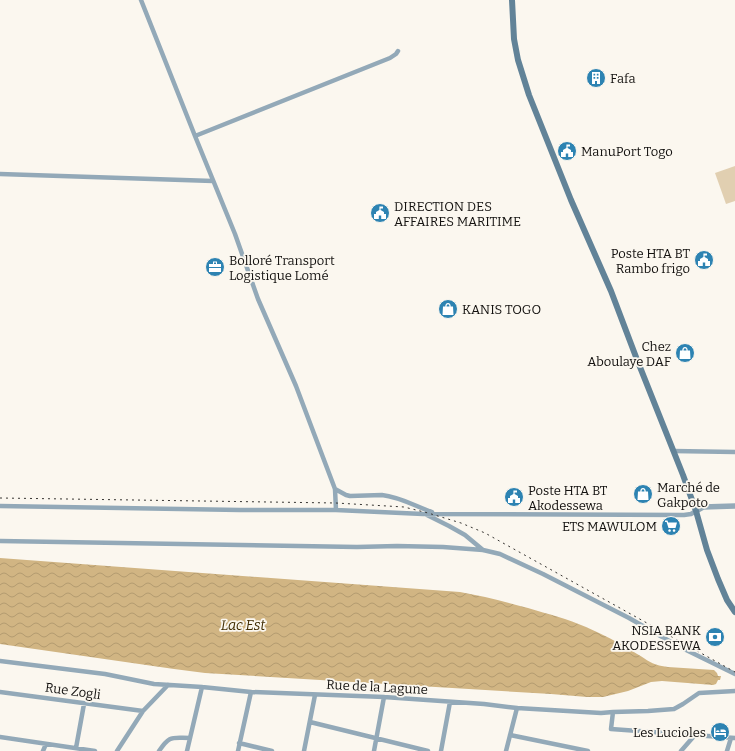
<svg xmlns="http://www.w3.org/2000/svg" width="735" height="751" font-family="Bitter,serif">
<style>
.green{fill:#e1cfb1}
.water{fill:url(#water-waves)}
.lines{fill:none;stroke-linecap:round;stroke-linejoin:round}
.minor{stroke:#93a9b8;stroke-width:4.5}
.tertiary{stroke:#93a9b8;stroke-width:5.5}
.secondary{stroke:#628398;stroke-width:6}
.rail{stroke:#363431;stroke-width:1;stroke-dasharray:2 4;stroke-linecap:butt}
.labels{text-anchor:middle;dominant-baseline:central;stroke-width:3.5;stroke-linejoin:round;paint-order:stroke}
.poi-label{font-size:13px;fill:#13110f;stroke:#fbf7ef;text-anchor:start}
.street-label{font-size:13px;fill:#13110f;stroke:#fbf7ef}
.water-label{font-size:14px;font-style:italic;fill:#412d03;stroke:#fbf7ef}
</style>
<defs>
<pattern id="water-waves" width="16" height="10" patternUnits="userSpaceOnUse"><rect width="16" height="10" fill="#d1b583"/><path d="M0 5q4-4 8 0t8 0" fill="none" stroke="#b39b70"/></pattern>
</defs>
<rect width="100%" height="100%" fill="#fbf7ef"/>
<path class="green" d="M735,166V201L726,204L715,173Z"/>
<path class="water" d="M0,558L460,592C483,596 506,602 528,608C548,614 568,619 586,627C602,634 618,642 632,651C647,659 650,665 668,667L714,670L717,673L718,676H721L720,680H718L716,684L713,685L662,681L651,682L628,691L603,697H587L551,694L205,673L174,669L0,644Z"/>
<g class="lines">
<path class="minor" d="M141,0L195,136L235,234L258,299L296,386L313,431L335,489L336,510
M195,136L390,58L396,54L398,51
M0,174L213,181
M673,451L735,452
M335,489L346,495L350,496L382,495C400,497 415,506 432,512
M0,506L240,510H336L423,514L684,515L691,514L696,511
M425,514L449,526L465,535L483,550
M0,541L357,547L397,546L443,547L483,550L500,554L543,574L629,618L678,646L735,674
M0,661L105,674L154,684L202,687L251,692L384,697L484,704L517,708L601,713L613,712L611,729L735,738
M0,692L143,711
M613,712L648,711L674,709L683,704L699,693L735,691
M310,722L428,751
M510,735L588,751
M0,737L95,751
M239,743L272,751
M76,748L84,704
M43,751L46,744
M117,751L143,711L168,685
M159,751C170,735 171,738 190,738
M187,751L202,687
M238,751L251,692
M304,751L315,695
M374,751L384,697
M441,751L450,702
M506,751L517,708
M681,751L695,735
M727,751L731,738"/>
<path class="tertiary" d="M696,511L703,507L735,506"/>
<path class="secondary" d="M512,0L514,39L518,60L529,95L571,200L611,291L636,357L683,475L696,511L707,550L718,579L727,600L735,612"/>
<path class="rail" d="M0,498L336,503L404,507L428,513L461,523L485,533L735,672"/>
</g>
<defs>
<g id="building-disc" transform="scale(1)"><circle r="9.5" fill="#2d83b2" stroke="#fbf7ef"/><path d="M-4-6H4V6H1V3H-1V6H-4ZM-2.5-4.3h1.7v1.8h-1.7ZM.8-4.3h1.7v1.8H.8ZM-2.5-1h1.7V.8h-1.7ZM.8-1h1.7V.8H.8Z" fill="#fff"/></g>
<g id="civic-disc" transform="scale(1)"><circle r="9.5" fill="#2d83b2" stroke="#fbf7ef"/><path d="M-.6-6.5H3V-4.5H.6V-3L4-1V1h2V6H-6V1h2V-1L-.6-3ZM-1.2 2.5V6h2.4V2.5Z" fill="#fff"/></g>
<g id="office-disc" transform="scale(1)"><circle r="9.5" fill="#2d83b2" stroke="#fbf7ef"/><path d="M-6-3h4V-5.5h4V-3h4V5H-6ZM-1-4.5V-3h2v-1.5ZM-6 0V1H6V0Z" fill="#fff"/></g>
<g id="shop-disc" transform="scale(1)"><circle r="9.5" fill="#2d83b2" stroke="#fbf7ef"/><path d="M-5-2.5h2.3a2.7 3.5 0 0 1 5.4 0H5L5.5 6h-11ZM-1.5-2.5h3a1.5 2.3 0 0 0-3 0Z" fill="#fff"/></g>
<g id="supermarket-disc" transform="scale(1)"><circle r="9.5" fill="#2d83b2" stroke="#fbf7ef"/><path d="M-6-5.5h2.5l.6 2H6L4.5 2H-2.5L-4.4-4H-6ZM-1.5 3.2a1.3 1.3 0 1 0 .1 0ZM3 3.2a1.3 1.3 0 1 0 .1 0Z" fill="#fff"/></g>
<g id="bank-disc" transform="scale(1)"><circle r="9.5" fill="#2d83b2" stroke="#fbf7ef"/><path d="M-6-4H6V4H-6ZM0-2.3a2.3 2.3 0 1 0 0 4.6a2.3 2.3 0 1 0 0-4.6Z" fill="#fff"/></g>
<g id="hotel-disc" transform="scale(1)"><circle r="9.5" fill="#2d83b2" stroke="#fbf7ef"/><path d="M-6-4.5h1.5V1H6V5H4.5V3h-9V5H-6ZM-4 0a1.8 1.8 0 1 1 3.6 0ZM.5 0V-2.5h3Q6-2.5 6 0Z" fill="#fff"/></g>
</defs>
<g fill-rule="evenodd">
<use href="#building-disc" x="596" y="78"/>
<use href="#civic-disc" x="567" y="151"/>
<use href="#civic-disc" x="380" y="213"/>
<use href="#civic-disc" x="704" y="260"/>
<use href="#office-disc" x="215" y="267"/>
<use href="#shop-disc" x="448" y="309"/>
<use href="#shop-disc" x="685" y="353"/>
<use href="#shop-disc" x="643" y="494"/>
<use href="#civic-disc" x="514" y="497"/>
<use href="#supermarket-disc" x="671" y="526"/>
<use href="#bank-disc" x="715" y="637"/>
<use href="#hotel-disc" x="720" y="732"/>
</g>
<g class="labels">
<g class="poi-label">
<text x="610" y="78">Fafa</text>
<text x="581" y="151">ManuPort Togo</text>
<text x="394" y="206">DIRECTION DES<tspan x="394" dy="15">AFFAIRES MARITIME</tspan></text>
<text x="690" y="253" text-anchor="end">Poste HTA BT<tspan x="690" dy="15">Rambo frigo</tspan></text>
<text x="229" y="260">Bolloré Transport<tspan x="229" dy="15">Logistique Lomé</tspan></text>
<text x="462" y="309">KANIS TOGO</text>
<text x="671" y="346" text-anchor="end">Chez<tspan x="671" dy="15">Aboulaye DAF</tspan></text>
<text x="657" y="487">Marché de<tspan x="657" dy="15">Gakpoto</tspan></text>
<text x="528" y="490">Poste HTA BT<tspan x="528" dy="15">Akodessewa</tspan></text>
<text x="657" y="526" text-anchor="end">ETS MAWULOM</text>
<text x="701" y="630" text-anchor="end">NSIA BANK<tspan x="701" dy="15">AKODESSEWA</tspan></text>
<text x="706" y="732" text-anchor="end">Les Lucioles</text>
</g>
<g class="street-label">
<text transform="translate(377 687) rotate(3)">Rue de la Lagune</text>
<text transform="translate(73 691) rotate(8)">Rue Zogli</text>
</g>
<g class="water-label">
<text x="243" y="625">Lac Est</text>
</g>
</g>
</svg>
